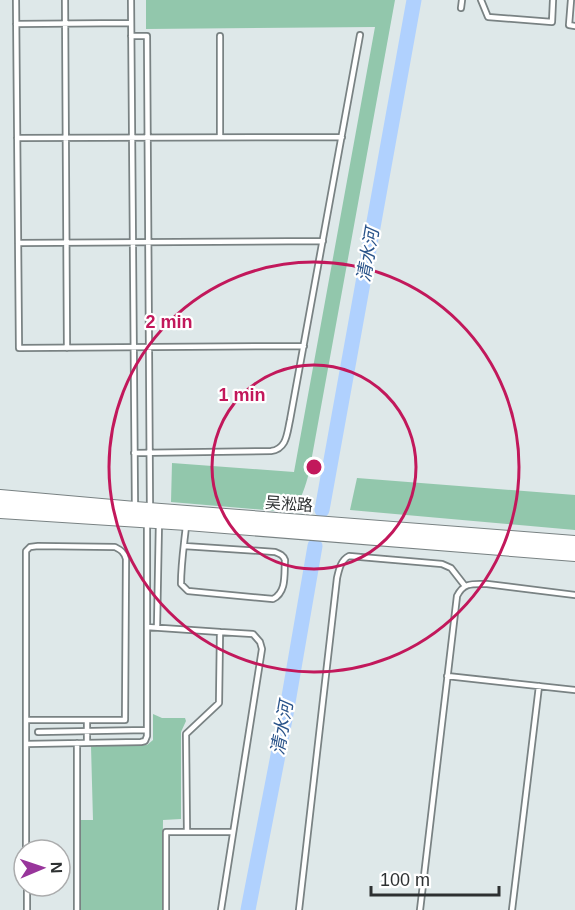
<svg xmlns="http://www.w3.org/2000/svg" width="575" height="910" font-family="Arial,'Noto Sans SC',sans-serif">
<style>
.green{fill:#92c7ac}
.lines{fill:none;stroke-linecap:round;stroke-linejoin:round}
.river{stroke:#b0d1fe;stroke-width:15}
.lane-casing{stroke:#798283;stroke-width:8}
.secondary-casing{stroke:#798283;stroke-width:16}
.lane{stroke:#fff;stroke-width:4.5}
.secondary{stroke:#fff;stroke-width:14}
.ring{fill:none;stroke:#c2185b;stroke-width:3}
.labels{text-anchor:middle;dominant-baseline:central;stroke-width:4.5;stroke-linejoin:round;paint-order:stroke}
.street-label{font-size:16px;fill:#2d3031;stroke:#fff}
.water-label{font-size:18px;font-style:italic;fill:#2a548a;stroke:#fff}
.centre{fill:#c2185b;stroke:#fff;stroke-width:3}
.ring-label{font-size:18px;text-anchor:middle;font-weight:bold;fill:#c2185b;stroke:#fff;stroke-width:4.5;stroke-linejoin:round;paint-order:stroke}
</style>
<rect width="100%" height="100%" fill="#dee8e9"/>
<path class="green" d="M146,0H395L309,473C305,487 301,503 289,512L171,502L172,463L294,472L375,27L146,29Z
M357,478L575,495V530L350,510Z
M153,714L162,718H185L186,721L181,732V819L163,820L162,910H81V820H93L91,746L147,745L153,740Z"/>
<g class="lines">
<path class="river" d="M322,510L414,0
M248,910L286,714L315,546"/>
<g class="lane-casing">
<path id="lane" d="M16,0L19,348L304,346
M65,0L67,348
M131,0L135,508
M481,0L488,17L552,22L553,0
M571,0L569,25L575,26
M461,8L462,0
M16,24L131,23
M131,36H147L150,510
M220,36V137
M17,138L342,137
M18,243L323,241
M134,453L271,451C287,449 287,433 290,420L360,35
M184,546L275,552C280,554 283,555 285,560C284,574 287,592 273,599L188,591L181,584C181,564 184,545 186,526
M147,627L220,632L219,703L186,734L187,832
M157,627L159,522
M220,632L253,634L260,642L262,649L221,910
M447,676L575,690
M26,720H125L126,559C124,552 121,550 115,547L38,546L30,547L26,551V850
M87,720V743
M38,732L147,730
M77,743V910
M26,744L141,742L145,741L147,736V522
M27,886V910
M166,910V832H233
M299,910L337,578C339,569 341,560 349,556L442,564L451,568L465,586
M420,910L457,596C464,582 473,584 487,584L575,595
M512,910L539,686"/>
</g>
<g class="secondary-casing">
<path id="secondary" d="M0,497L135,509L575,543
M0,511L187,523L575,554"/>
</g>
<use href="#lane" class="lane"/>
<use href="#secondary" class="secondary"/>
</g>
<g class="ring">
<circle cx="314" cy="467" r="102"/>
<circle cx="314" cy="467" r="205"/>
</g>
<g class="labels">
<g class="street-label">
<text transform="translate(289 504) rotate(4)">吴淞路</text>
</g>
<g class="water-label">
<text transform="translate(368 255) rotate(-80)">清水河</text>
<text transform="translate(282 728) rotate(-80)">清水河</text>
</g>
</g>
<circle cx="314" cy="467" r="9" class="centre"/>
<g class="ring-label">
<text x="169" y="328">2 min</text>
<text x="242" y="401">1 min</text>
</g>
<g transform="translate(42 868) rotate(88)"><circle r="28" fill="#ffffff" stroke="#abacad" stroke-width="1.5"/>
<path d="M0-4.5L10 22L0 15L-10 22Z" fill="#98359b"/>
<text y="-9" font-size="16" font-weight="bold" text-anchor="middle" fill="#2d3031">N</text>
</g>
<path d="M371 886v9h128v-9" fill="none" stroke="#2d3031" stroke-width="3"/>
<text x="380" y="886" font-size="18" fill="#2d3031" stroke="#ffffff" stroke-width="4.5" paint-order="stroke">100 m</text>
</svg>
